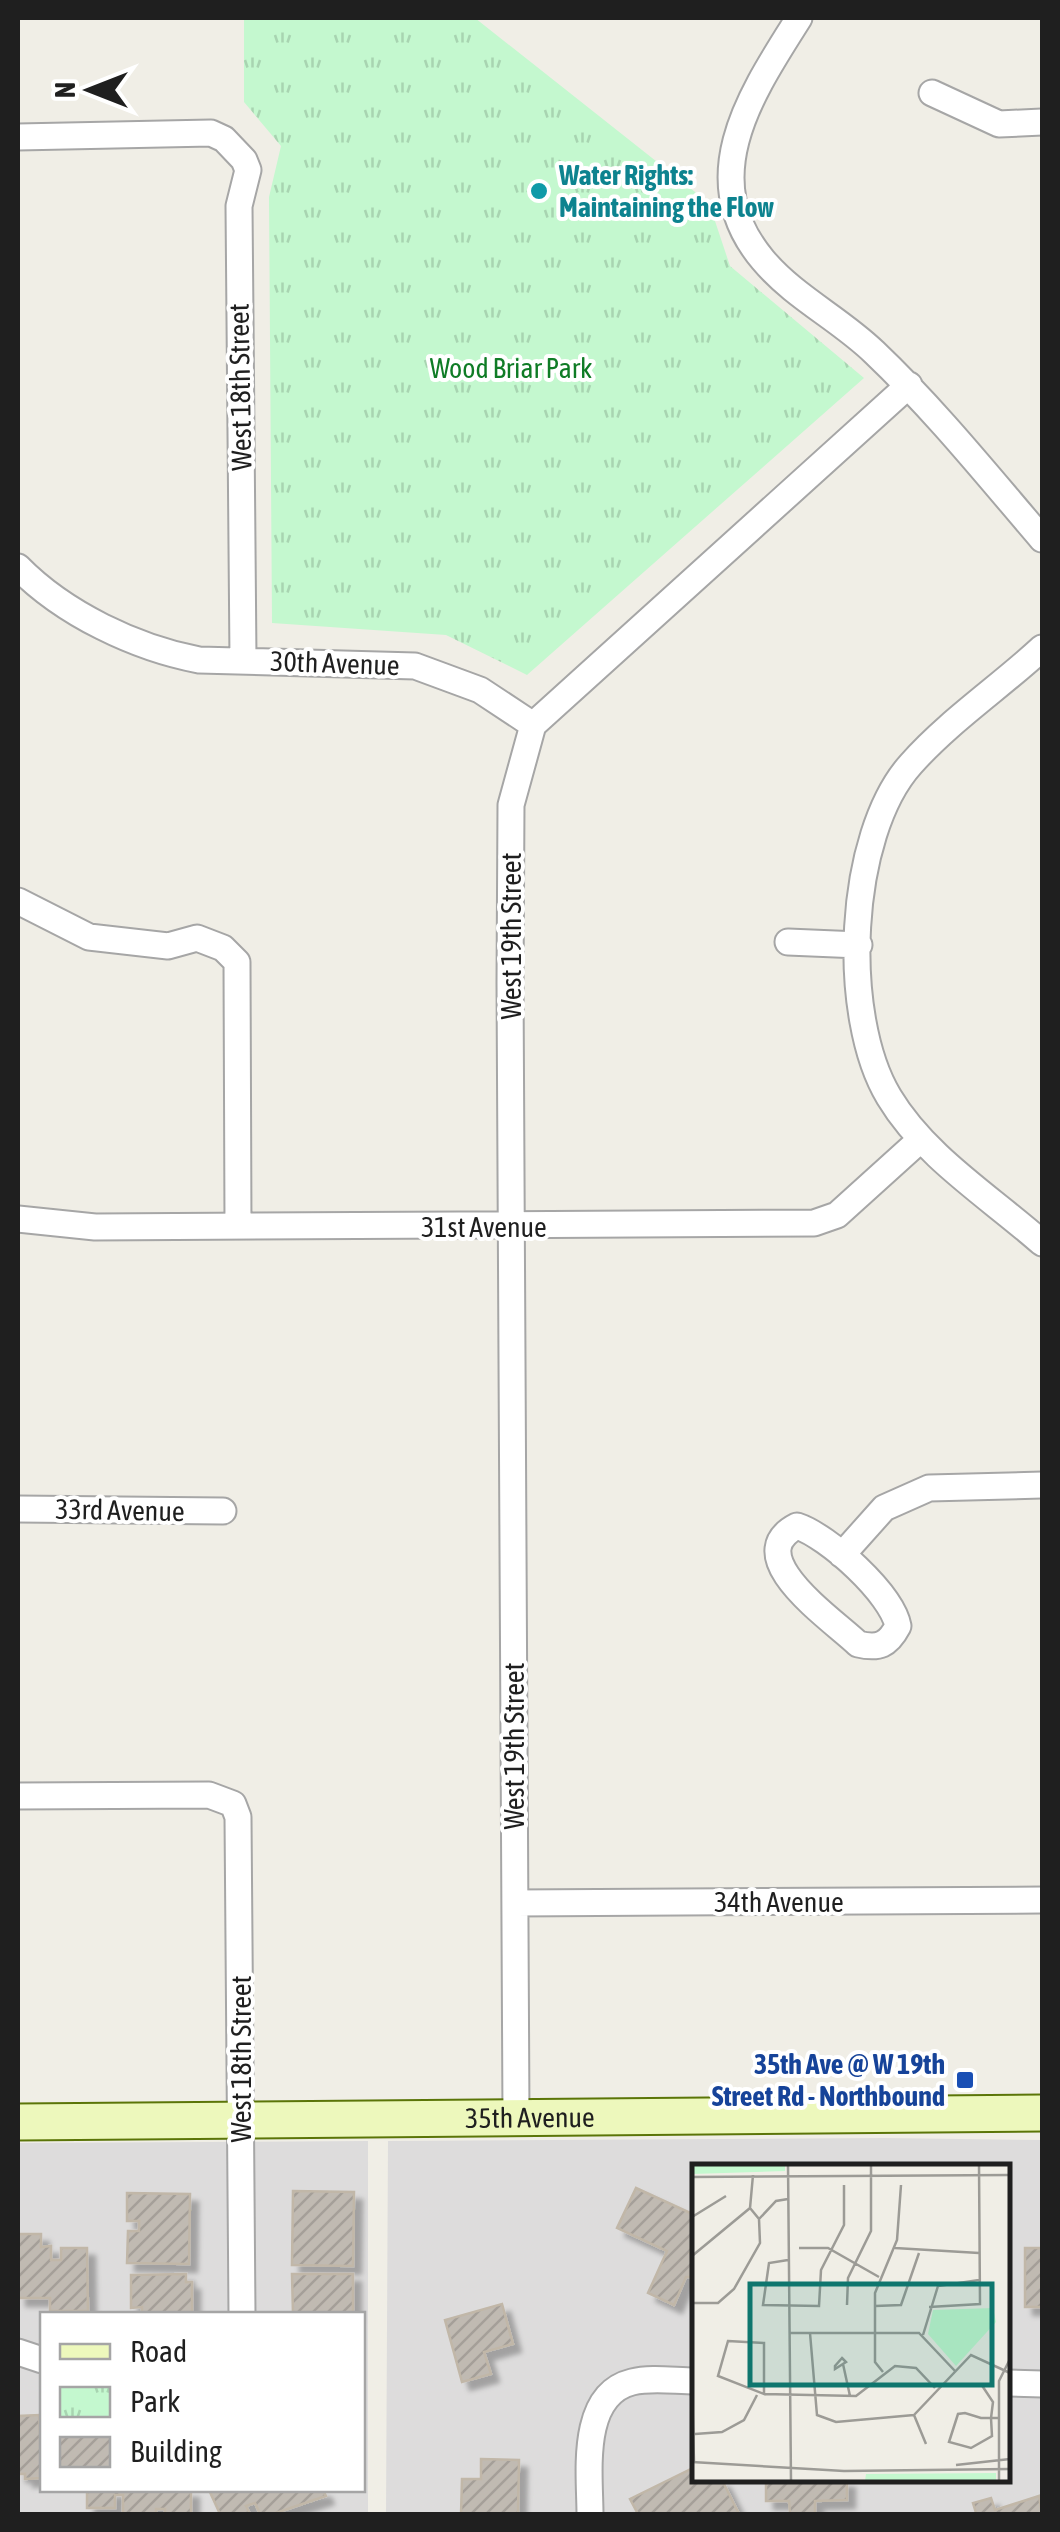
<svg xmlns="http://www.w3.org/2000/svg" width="1060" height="2532" font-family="'Asap Condensed',sans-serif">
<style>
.residential{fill:#dddcdc;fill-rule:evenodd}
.park{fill:url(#park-tufts)}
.building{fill:url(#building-hatch);stroke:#c1b7a8;stroke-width:2.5;filter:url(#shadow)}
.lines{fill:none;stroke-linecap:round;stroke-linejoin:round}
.street-casing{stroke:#a6a6a6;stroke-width:29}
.secondary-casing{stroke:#5b7508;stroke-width:39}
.street{stroke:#fff;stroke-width:25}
.secondary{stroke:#edf8bc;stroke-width:35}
.culture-dot{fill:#0f9aa8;stroke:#fff;stroke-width:4}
.transit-dot{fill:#1a4fb4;stroke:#fff;stroke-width:4}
.labels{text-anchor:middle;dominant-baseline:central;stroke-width:8;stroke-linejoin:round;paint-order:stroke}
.culture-label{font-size:28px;font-weight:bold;fill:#0d838f;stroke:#fff;text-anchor:start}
.park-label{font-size:28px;fill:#0f7c26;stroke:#fff}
.street-label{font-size:28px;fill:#1f1f1f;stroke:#fff}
.transit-label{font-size:28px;font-weight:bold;fill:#164399;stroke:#fff;text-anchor:end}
.inset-road{fill:none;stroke:#9c9b96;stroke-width:2.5}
.view{fill:#0f766e;fill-opacity:0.15;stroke:#0f766e;stroke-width:5}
.inset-edge{fill:none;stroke:#1f1f1f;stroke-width:5}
</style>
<defs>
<pattern id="park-tufts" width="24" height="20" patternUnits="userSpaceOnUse" patternTransform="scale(2.5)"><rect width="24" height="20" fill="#c4f8cf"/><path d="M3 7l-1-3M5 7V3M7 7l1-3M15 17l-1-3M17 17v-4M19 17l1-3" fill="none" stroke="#a8d4b1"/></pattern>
<pattern id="building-hatch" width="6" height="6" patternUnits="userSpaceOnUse" patternTransform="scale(2.5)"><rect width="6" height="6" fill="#c0bab2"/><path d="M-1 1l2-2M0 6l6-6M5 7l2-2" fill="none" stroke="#a59f99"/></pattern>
<filter id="shadow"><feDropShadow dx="8" dy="8" stdDeviation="2.5" flood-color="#0004"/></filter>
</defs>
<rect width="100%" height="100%" fill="#f0eee6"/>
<path class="residential" d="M884,2138L1042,2140V2514H386L388,2141ZM695,2167H1008V2480H695Z
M368,2141V2514H18V2143ZM42,2314H362V2490H42Z"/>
<path class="park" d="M244,18H475L709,203L730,266L864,378L527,675L446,635L272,623L269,197L281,146L244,102Z"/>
<path class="building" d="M636,2188L695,2215V2242L690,2253H695V2277H686L674,2305L648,2293L667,2251L617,2228Z
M293,2191L354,2192L353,2266L292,2265Z
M127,2193L190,2194L189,2264L127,2263L128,2231H139V2221H127Z
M18,2234H41V2247L51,2246V2260H61V2248H87L88,2311H50V2298H18Z
M1025,2248H1042V2307H1025Z
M186,2274V2282H192V2314H142V2307L131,2308V2275Z
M292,2274H353V2314H293Z
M502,2304L513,2344L484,2352L491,2374L462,2382L445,2320Z
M39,2415L42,2478L25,2479V2474H18V2416Z
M481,2459L519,2460L518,2514H461L462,2479H481Z
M695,2467V2480H722L739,2514H638L630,2499Z
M766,2480H847V2500L815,2501V2514H790L789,2501H766Z
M87,2490H191V2514H165V2509H156V2514H123V2495H115V2508H87Z
M209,2490H323L326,2496L273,2514H260L255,2503L246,2506L250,2514H220Z
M1039,2496L1042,2514H971L976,2513L973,2503L991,2498L995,2510Z"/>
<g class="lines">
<g class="street-casing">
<path id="street" d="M799,18C753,91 693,177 763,260C794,297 840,319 874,352C935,410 988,476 1042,539
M932,93L999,124L1042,122
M18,137L211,133L224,139L244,160L248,170L239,206L243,659
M18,567C64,614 136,648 199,660L415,666L480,690L533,725
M1042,648C1000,687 949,721 911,764C847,835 840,1016 889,1097C925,1157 990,1197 1042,1243
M18,901L89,937L168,946L197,938L223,948L237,962L238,1226
M788,942L859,945
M18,1219L95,1227L814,1223L837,1215L920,1140
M18,1509L223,1511
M797,1526C828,1536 892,1594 898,1626C888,1645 879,1649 858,1644C832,1619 738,1556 797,1526Z
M842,1555L884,1508L929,1488L1042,1485
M18,1796L209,1795L233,1804L238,1817L242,2314
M515,1903L1042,1900
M516,2116L510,982L511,805L533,725L909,385
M18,2352L42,2360
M1008,2383L1042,2384
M590,2514C590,2475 579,2395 632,2382C651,2377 675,2381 695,2381"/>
</g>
<g class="secondary-casing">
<g id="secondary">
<path id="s1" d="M18,2122L1042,2113"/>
</g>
</g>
<use href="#street" class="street"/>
<use href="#secondary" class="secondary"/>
</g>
<circle class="culture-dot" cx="539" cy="191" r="10"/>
<rect class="transit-dot" x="955" y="2070" width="20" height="20" rx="5"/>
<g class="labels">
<g class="culture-label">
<text x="559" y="175">Water Rights:<tspan x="559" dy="32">Maintaining the Flow</tspan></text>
</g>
<g class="park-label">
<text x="511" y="368">Wood Briar Park</text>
</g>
<g class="street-label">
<text transform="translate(240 387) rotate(-91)">West 18th Street</text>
<text transform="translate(335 663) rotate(2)">30th Avenue</text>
<text transform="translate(511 936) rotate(-90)">West 19th Street</text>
<text x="484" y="1227">31st Avenue</text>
<text transform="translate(120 1510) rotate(1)">33rd Avenue</text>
<text transform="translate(514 1746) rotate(-90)">West 19th Street</text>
<text x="779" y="1902">34th Avenue</text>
<text transform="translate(241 2059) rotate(-90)">West 18th Street</text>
<text stroke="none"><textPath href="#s1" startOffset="512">35th Avenue</textPath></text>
</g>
<g class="transit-label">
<text x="945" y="2064">35th Ave @ W 19th<tspan x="945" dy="32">Street Rd - Northbound</tspan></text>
</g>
</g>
<g transform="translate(692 2164)">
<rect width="318" height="318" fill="#f0eee6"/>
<path d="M0,0H93V7L0,10ZM301,144L304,158L264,202L236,170L241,146ZM304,309V317H173L174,310Z" fill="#c4f8cf"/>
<path class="inset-road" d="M96,0L99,317M0,13L318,11M0,53L34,32M67,55L84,37L96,35M318,56V100M107,84H136L187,113M203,84L287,89M0,92L58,44L61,11M96,96L77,99L71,141L127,142L129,106L152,61V21M0,139H26L42,125L68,79L67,55L58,44M155,141L156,114L179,67V0M183,142L209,141L227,89M237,143L288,140L287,0M98,169H227L263,207M118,169L125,251L144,258L222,251M231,171L246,122L287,116M36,177L72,179V230L26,212ZM150,194L154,198L143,205V202ZM151,200L158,232M191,208L183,198V129L205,76L209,21M289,220L301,238L299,254L300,272L279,284L257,278L266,250L273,249L289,254H306M0,222L2,298M72,230L164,232L203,202L224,204L243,224M222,251L279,191L318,209M222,251L234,280M3,270L30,268L52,256L65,231M0,298L152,307L318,305M264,301L318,295M307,317V217L318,195"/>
<path class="view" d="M58,120H300V221H58Z"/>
<rect width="318" height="318" class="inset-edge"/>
</g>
<rect width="1060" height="2532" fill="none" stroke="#1f1f1f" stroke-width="40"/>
<rect x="40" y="2312" width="325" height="180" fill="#ffffff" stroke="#a5a5a5" stroke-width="2.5"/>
<rect x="60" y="2344" width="50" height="15" fill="#edf8bc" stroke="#a5a5a5" stroke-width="2.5"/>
<text x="130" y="2362" font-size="30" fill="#1f1f1f">Road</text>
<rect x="60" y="2387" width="50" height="30" fill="url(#park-tufts)" stroke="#a5a5a5" stroke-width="2.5"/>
<text x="130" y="2412" font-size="30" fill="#1f1f1f">Park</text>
<rect x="60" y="2437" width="50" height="30" fill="url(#building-hatch)" stroke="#a5a5a5" stroke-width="2.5"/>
<text x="130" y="2462" font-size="30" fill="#1f1f1f">Building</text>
<g transform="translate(90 90) rotate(270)" stroke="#ffffff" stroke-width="8" paint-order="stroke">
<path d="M0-8L18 38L0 25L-18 38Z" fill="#1f1f1f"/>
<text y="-15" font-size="28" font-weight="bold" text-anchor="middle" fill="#1f1f1f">N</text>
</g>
</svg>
